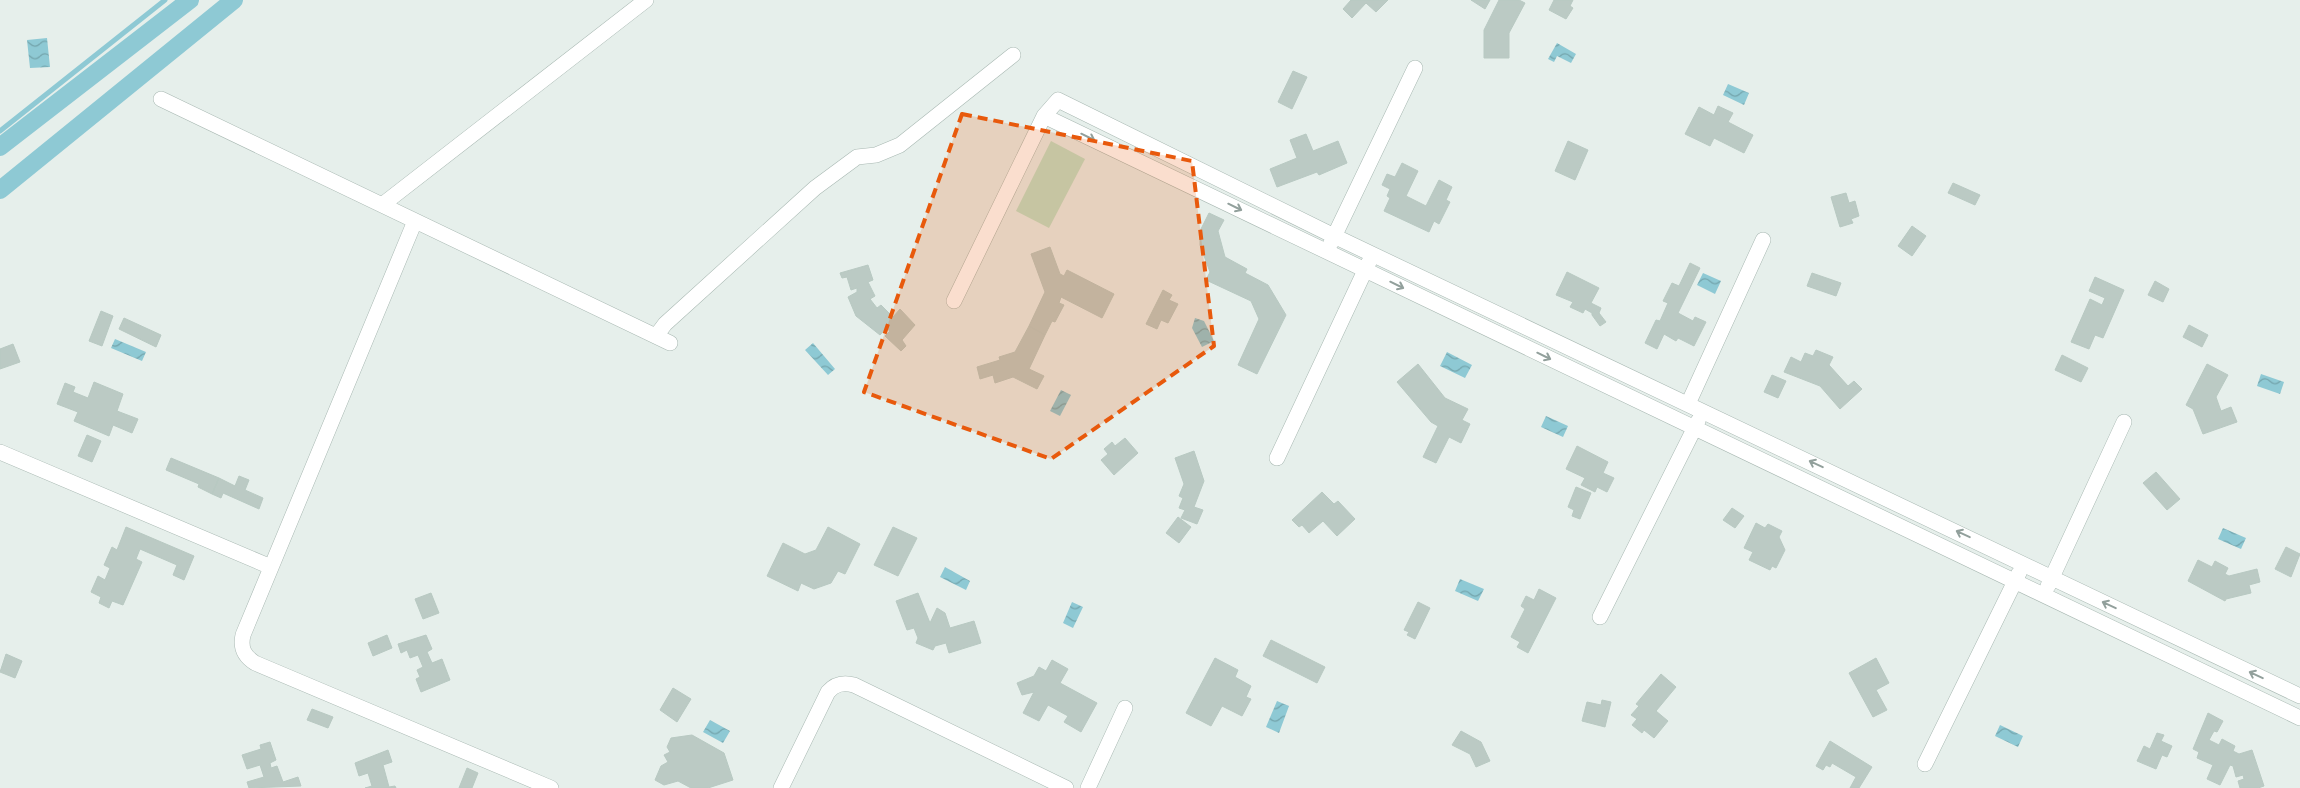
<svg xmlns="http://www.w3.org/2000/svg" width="2300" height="788" font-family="Rubik,sans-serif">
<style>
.green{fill:#bfe0c8}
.water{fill:url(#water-waves)}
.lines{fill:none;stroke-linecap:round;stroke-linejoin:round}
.stream{stroke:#8ec9d4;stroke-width:5}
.canal{stroke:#8ec9d4;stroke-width:18}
.building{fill:#bbcac4;stroke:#b8c9c2}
.minor-casing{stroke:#a8b8b2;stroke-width:16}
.minor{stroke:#fff;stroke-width:15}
.oneway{stroke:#92a09c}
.marked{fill:#e8590c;fill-opacity:0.2;stroke:#e8590c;stroke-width:4;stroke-dasharray:10 6;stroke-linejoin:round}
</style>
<defs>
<pattern id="water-waves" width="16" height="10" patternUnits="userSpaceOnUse" patternTransform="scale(1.25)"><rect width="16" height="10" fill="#8ec9d4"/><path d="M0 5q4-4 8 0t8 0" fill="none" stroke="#74a5ad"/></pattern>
</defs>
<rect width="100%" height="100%" fill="#e6efeb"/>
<path class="green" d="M1051,141L1085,159L1049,228L1016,211Z"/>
<path class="water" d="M47,38L50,67L30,68L27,40Z
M1557,43L1576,54L1571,63L1557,56L1554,62L1548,59Z
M1728,84L1749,93L1744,105L1723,95Z
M1703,273L1721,281L1715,294L1697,285Z
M1195,318L1204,321L1214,341L1202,347L1192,328Z
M115,339L146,352L142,361L111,348Z
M813,343L835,369L828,375L805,350Z
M1447,352L1472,365L1465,378L1440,366Z
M2261,374L2284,382L2280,394L2257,386Z
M1061,390L1071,395L1060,416L1050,411Z
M1546,416L1568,426L1563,437L1541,427Z
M2223,528L2246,538L2241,549L2218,539Z
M945,567L970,581L966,590L940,577Z
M1460,579L1484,589L1478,601L1455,591Z
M1072,602L1083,607L1073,628L1063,623Z
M1277,701L1289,706L1279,733L1266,727Z
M710,720L730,731L723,743L703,732Z
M2000,725L2023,736L2018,747L1995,736Z"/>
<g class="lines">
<path class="stream" d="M0,131L165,0"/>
<path class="canal" d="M0,147L190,0
M0,190L234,0"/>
</g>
<path class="building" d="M1351,0H1388L1376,12L1366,3L1352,18L1343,9Z
M1471,0H1490L1485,9Z
M1499,0H1519L1525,3L1509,33V58H1484V30Z
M1554,0H1573L1570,6L1573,8L1566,19L1549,10Z
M1293,71L1307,77L1292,109L1278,102Z
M1718,106L1733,113L1728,122L1753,135L1744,153L1714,138L1710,146L1685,134L1699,107L1714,115Z
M1306,134L1313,151L1338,141L1347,163L1319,175L1317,172L1277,187L1270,169L1297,158L1290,140Z
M1568,141L1588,150L1575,180L1555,171Z
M1402,163L1418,171L1406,196L1426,206L1439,180L1452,187L1446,200L1450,202L1439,224L1434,221L1429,232L1384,211L1390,198L1387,196L1390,189L1382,185L1387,174L1395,177Z
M1953,183L1980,195L1975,205L1948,193Z
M1846,193L1849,203L1855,201L1859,216L1851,219L1853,223L1840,227L1831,197Z
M1209,213L1224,220L1218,231L1225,257L1247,269L1245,273L1268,285L1286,315L1257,374L1238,365L1259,319L1251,301L1206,280L1210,272L1200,245V231Z
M1912,226L1926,236L1912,256L1898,246Z
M1050,247L1060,274L1064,276L1067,270L1114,294L1102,318L1061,297L1059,303L1064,305L1055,322L1052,321L1045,335L1029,326L1045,292L1031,254Z
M1690,263L1700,268L1678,313L1693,321L1695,317L1706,322L1694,346L1678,338L1676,341L1664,334L1657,349L1645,343L1656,320L1660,321L1668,303L1663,301L1672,283L1679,286Z
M868,265L873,280L868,282L875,296L870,299L877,308L881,305L893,317L900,309L915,325L902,340L906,346L901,351L885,336L890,331L886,328L880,335L856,316L848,297L857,292V288L851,290L847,277L842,278L840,273Z
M1567,272L1599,288L1591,303L1601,308L1599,313L1606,322L1600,326L1592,315V313L1585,309L1583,313L1570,307L1573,302L1556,295Z
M1812,273L1841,283L1836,296L1807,286Z
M2095,277L2124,290L2103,338L2095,335L2089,349L2071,342L2090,299L2102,305L2105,298L2089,291Z
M2155,281L2169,289L2163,302L2148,295Z
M1163,290L1172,295L1169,300L1178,304L1168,323L1161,320L1157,329L1146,324Z
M101,311L113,316L102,346L89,341Z
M124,318L161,335L156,347L119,329Z
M2189,325L2208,335L2202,347L2183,337Z
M1029,326L1045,335L1029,369L1044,376L1037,389L1013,377L995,383L993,375L980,379L977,367L1000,360L999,357L1015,352Z
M13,344L20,362L0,369V349Z
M1816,350L1833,357L1829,365L1848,386L1854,381L1862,389L1840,409L1820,386L1784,372L1791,357L1801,362L1805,353L1813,356Z
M2062,355L2088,368L2081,382L2055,370Z
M1418,364L1445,398L1468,409L1462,420L1470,424L1461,443L1449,437L1436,463L1423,457L1438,426L1431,422L1397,382Z
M2207,364L2228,375L2216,397L2221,411L2231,407L2237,422L2203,434L2193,409L2186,405Z
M1772,375L1786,381L1778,398L1764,392Z
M94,382L123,394L117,411L138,419L132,433L113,425L109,436L74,421L78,412L57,404L65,383L75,387L73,392L88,398Z
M87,435L101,441L92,462L78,456Z
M1125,438L1138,453L1114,475L1101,460L1108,454L1104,449L1112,442L1115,446Z
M1577,446L1608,462L1603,473L1614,478L1607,492L1597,487L1595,492L1581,485L1585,478L1566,469Z
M1194,451L1204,481L1194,507L1203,510L1197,524L1181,518L1185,510L1179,508L1183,498L1179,496L1184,484L1175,458Z
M171,458L219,478L212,494L198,487L199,484L166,470Z
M2156,472L2180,499L2167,510L2143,483Z
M239,476L249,480L245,490L263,498L259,509L223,493L221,498L212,494L219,478L235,486Z
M1576,487L1591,493L1580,519L1572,516L1574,510L1568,507Z
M1322,492L1334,504L1338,501L1355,519L1337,536L1323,521L1309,533L1302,525L1299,527L1292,520Z
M1732,508L1744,516L1735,528L1723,520Z
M1178,517L1191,527L1179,543L1166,533Z
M1756,523L1765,528L1768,524L1782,531L1779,537L1785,550L1776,568L1772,566L1770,570L1749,560L1753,552L1744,548Z
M126,527L194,556L184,580L173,575L177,565L140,549L136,559L142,562L123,605L112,601L109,608L99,603L101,597L91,592L98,576L105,580L110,568L104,565L112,547L117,550Z
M828,527L860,544L845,574L838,571L831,583L814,589L801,583L798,591L767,576L783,543L805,554L816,550Z
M893,527L917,538L898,576L874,565Z
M2286,547L2300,554L2291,577L2275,569Z
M2198,560L2212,567L2215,561L2228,568L2225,574L2229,576L2257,569L2260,582L2249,585L2251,593L2226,599L2225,601L2188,581Z
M1539,589L1556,598L1528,653L1517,647L1520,642L1511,637L1525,609L1521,606L1526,596L1534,600Z
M431,593L439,613L423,619L415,599Z
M918,593L930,623L937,608L945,613L950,628L974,621L981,643L949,653L946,643L935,646L933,650L916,643L918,638L914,628L907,630L896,601Z
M1418,602L1430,608L1415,639L1407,635L1409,632L1404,630Z
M387,635L392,648L373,656L368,643Z
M426,635L432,649L427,652L432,663L442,659L450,680L421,692L416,679L420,677L417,670L423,667L418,655L410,658L407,650L401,653L398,644Z
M1271,640L1325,667L1317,683L1263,656Z
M6,654L22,661L15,678L0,672Z
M1215,658L1238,670L1235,677L1251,686L1246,697L1251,699L1242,716L1222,706L1211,726L1186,713Z
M1876,658L1889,683L1876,690L1887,710L1873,717L1849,673Z
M1052,660L1068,669L1060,683L1097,703L1081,732L1064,722L1068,716L1048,705L1039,721L1023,713L1034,692L1022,695L1017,683L1034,676L1039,667L1046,671Z
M1661,674L1676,687L1656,711L1668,721L1654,738L1644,730L1642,733L1632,725L1637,719L1631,715L1639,706L1636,704Z
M673,688L691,699L677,722L660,710Z
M1602,700L1611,702L1605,727L1582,721L1587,702L1601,705Z
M312,709L333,717L328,728L307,720Z
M2208,713L2223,721L2217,732L2214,731L2209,740L2219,745L2222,739L2235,746L2233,751L2239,754L2252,750L2264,786L2258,788H2240L2238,781L2244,779L2243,775L2236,777L2233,766L2230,765L2220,785L2207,779L2213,765L2197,758L2199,752L2193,749Z
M1461,731L1481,742L1490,761L1476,767L1470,754L1452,745Z
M2157,733L2164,735L2161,741L2172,746L2167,757L2162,755L2156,769L2137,761L2144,746L2150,749Z
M692,735L724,753L733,780L708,788H691L678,781L664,785L655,780L661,766L668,762L664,755L670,752L667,747L671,738Z
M1830,741L1872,767L1859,788H1850L1856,777L1832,763L1830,767L1826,765L1823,770L1816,766Z
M270,742L276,760L270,763L271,768L277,766L283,782L298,777L301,786L249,788L247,782L264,777L260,765L247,769L242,755L261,749L260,745Z
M388,750L392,762L383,765L389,787L395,786L396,788H365L372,786L368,773L359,776L355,763Z
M467,768L478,773L472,788H459Z"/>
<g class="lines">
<g class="minor-casing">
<path id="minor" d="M161,99L670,343
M1044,116L2300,718
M382,205L646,0
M415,221L243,635C240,648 244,656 255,663L551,788
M1331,243L1415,68
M954,301L1044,116L1058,100L1334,236L2300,696
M656,336L665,324L815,188L857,157L876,155L900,145L1013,55
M1688,404L1763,240
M0,452L271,567
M1277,458L1369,262
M2048,586L2124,422
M1600,617L1698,421
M1925,764L2019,573
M781,788L828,692C835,684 843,682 854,685L1066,788
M1088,788L1125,708"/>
</g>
<use href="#minor" class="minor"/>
</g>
<defs><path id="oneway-shaft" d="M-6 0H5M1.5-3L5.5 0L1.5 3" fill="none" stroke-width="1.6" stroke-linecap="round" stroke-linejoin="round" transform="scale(1.25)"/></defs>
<g class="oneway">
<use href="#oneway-shaft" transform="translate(1088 137) rotate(26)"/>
<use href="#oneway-shaft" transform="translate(1235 207) rotate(26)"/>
<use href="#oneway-shaft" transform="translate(1397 285) rotate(26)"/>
<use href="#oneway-shaft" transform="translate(1544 356) rotate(26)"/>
<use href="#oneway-shaft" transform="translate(1816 464) rotate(-155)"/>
<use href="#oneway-shaft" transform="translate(1963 534) rotate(-155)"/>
<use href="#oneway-shaft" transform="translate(2109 605) rotate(-155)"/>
<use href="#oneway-shaft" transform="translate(2256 675) rotate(-155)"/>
</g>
<path class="marked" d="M962,114L1192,161L1214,346L1051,459L864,392Z"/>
</svg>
